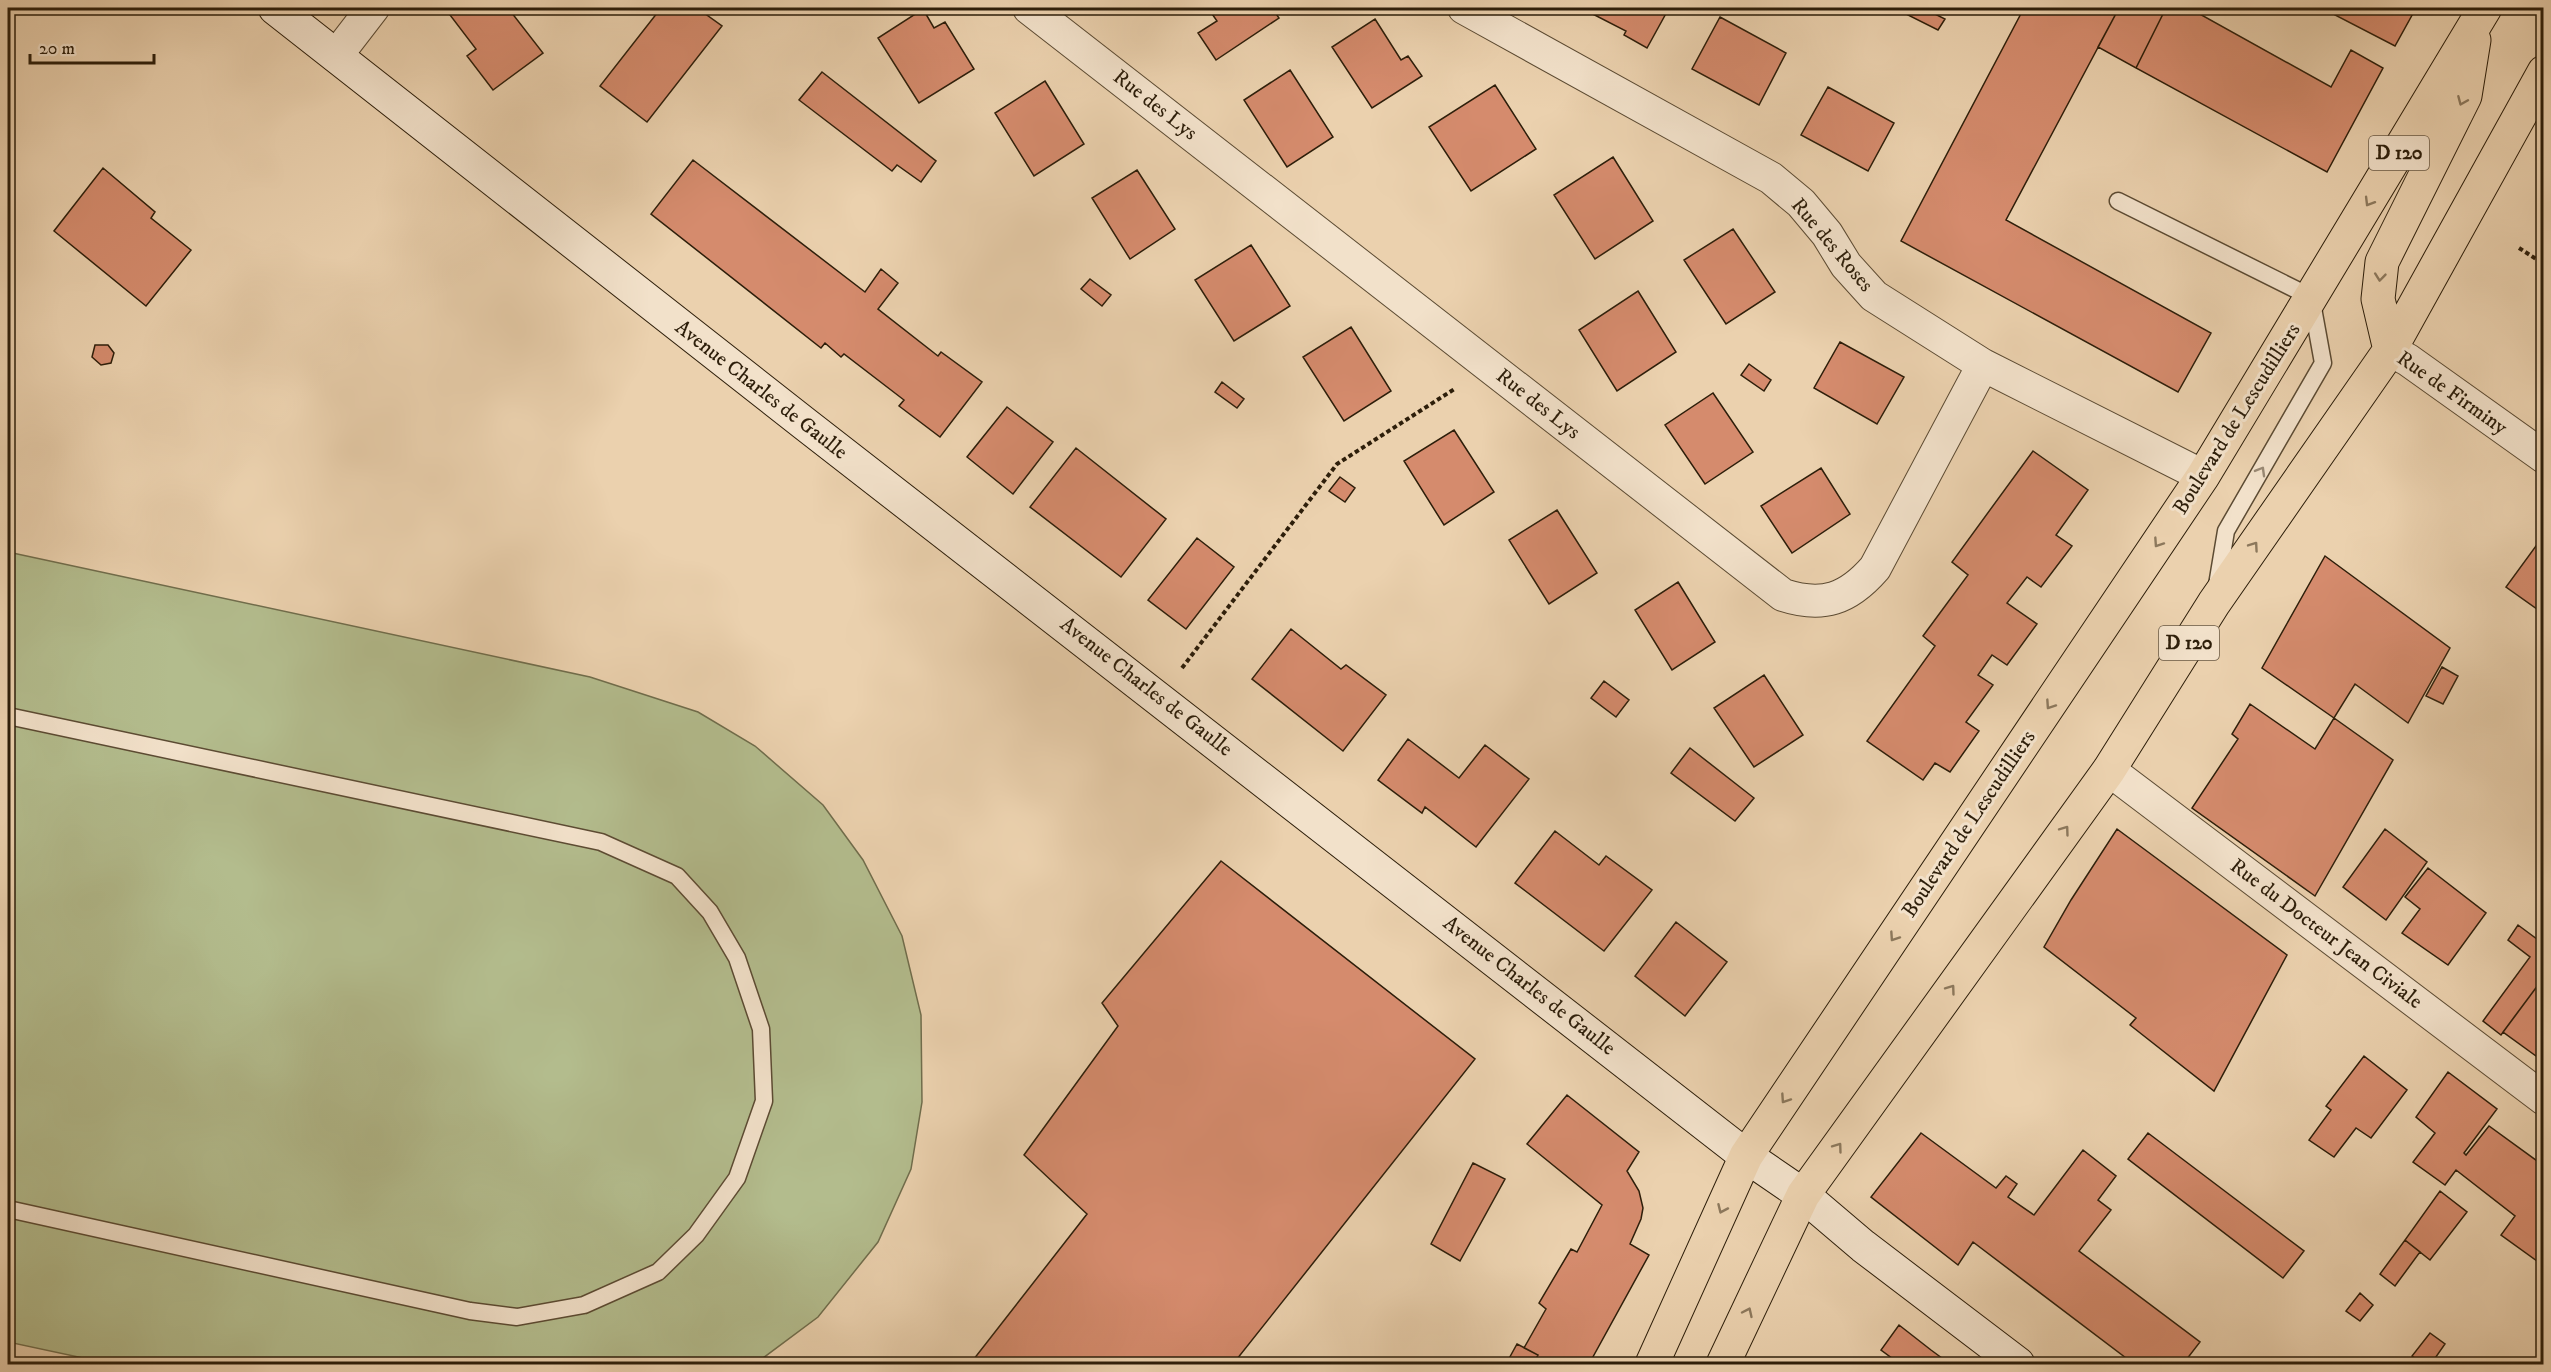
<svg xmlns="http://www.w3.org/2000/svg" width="2551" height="1372" font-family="'IM FELL DW Pica',serif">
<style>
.green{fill:#b3bc8d;stroke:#706d4c;stroke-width:1.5}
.building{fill:#d58b6d;stroke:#2d1e0a;stroke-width:1.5}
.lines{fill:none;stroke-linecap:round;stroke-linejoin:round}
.lane-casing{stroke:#5c4b33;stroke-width:19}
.street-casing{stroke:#5c4b33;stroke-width:34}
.secondary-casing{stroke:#2d1e0a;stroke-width:35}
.primary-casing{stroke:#2d1e0a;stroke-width:35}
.path{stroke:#2d1e0a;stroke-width:4;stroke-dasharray:4.5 3;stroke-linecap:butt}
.lane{stroke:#f2e1ca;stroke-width:16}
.street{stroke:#f2e1ca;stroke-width:32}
.secondary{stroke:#f2e1ca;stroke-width:33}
.primary{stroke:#ebd1ae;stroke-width:33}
.oneway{stroke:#8c785c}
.oneway2{stroke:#998974}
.labels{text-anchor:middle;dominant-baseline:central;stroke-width:6;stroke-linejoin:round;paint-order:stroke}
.shield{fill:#f2e1ca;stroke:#685844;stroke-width:1.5}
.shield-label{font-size:20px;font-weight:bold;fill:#2d1e0a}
.street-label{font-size:21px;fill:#2d1e0a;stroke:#f2e1ca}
</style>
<rect width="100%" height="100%" fill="#ebd1ae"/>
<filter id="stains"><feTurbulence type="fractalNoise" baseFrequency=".00333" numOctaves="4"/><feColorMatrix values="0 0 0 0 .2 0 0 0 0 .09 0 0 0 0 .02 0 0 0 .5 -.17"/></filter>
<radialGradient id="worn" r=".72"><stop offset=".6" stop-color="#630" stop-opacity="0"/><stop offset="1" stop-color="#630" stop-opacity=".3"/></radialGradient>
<path class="green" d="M8,552L590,677L698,712L755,746L823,805L863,860L902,936L921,1015L922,1102L911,1169L878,1242L818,1317L755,1364H111L8,1342Z"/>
<path class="building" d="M460,8H508L543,53L493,90L467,56L476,49L450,15Z
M661,8H697L722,26L647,122L600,86Z
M1208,8H1272L1279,18L1216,60L1198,33L1217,21Z
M1581,8H1669L1647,48L1624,35L1626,31Z
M1902,8H1923L1945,19L1938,30L1900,11Z
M2024,8H2119L2006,220L2211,333L2178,392L1901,241Z
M2119,8H2166L2136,68L2098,47Z
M2166,8H2189L2331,87L2351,50L2383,68L2327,172L2136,68Z
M2339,8H2416L2395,46L2335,15Z
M923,9L934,28L945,22L974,69L919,103L878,38Z
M1720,17L1786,53L1759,105L1692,69Z
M1375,19L1401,60L1408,56L1422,76L1372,108L1332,47Z
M1290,70L1333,137L1287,167L1244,100Z
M822,72L936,161L921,182L897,165L892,171L799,100Z
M1045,81L1084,144L1034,176L995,113Z
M1495,85L1536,149L1471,191L1429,127Z
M1828,87L1894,123L1868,171L1801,135Z
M1613,157L1653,221L1595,259L1554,195Z
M693,160L865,292L881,269L898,283L878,309L938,356L941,352L982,382L940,437L899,406L904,400L844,354L841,357L825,343L821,348L651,214Z
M103,168L155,212L151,218L191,250L146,306L54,231Z
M1137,170L1175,229L1130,259L1092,198Z
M1733,229L1775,292L1726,324L1684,260Z
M1251,245L1290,306L1234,341L1195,280Z
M1090,279L1111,295L1102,306L1081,289Z
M1638,291L1676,352L1617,391L1579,330Z
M1351,327L1391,391L1344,421L1303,357Z
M1840,342L1904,377L1877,424L1814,388Z
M95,345H108L114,353L111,363L101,365L92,357Z
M1749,364L1771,380L1764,391L1741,375Z
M1222,382L1244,399L1237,408L1215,392Z
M1713,393L1753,452L1705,484L1665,425Z
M1007,407L1053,442L1013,494L967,457Z
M1454,430L1494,492L1444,525L1404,461Z
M1076,448L1166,519L1121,577L1030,507Z
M2033,451L2088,490L2056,535L2072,546L2041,587L2027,577L2007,603L2037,624L2007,665L1992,655L1978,675L1993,685L1966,722L1979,731L1950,772L1935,763L1923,780L1867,741L1935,646L1923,636L1968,575L1952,562Z
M1821,468L1850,514L1792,553L1761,506Z
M1340,477L1355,488L1345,502L1329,491Z
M1557,510L1597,573L1549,604L1509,540Z
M2544,535V614L2506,587Z
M1197,538L1234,567L1186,629L1148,600Z
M2325,556L2450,648L2408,723L2355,684L2334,718L2262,668Z
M1678,582L1715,642L1672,670L1635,610Z
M1291,629L1341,669L1346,665L1386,695L1343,751L1252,679Z
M2442,667L2458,676L2443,704L2426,696Z
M1764,675L1803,735L1754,767L1714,708Z
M1604,681L1629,700L1616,717L1591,698Z
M2250,704L2315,749L2334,718L2393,760L2315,896L2192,808L2238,739L2232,734Z
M1408,739L1459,778L1485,745L1529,779L1476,847L1425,807L1422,813L1378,780Z
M1690,748L1754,798L1735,821L1671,773Z
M2117,829L2287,955L2214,1091L2130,1025L2136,1018L2044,947L2071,900Z
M2385,829L2427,862L2386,920L2343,887Z
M1555,831L1599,865L1606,856L1652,890L1604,951L1515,883Z
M1221,861L1475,1059L1233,1364H970L1087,1214L1024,1155L1118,1026L1102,1003Z
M2428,868L2486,913L2448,965L2402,933L2420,909L2405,897Z
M1676,922L1727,962L1685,1016L1635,976Z
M2518,925L2541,942L2544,939V983L2541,981L2501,1035L2483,1021L2530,957L2508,940Z
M2541,981L2544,983V1045L2536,1056L2503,1032Z
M2364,1056L2407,1090L2371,1138L2356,1128L2334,1157L2309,1140L2331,1110L2326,1106Z
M2448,1072L2497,1109L2464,1153L2466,1155L2489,1126L2544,1166V1266L2501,1235L2515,1216L2456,1170L2445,1185L2413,1162L2435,1133L2416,1117Z
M1567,1095L1639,1152L1627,1171L1639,1191L1643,1208L1641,1219L1630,1244L1649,1255L1589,1364H1533L1538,1355L1524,1348L1546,1309L1539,1303L1571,1249L1577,1252L1602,1205L1527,1144Z
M1921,1133L1996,1188L2006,1176L2017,1184L2008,1197L2034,1215L2083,1150L2116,1176L2098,1200L2111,1210L2079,1251L2200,1342L2183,1364H2134L1973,1242L1958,1265L1871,1197Z
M2148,1133L2304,1251L2283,1278L2128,1159Z
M1473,1163L1505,1179L1460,1261L1431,1244Z
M2440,1191L2467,1212L2430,1260L2405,1240Z
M2405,1240L2420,1252L2395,1286L2380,1274Z
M2360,1293L2373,1305L2360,1321L2346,1311Z
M1899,1325L1931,1350L1950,1364H1900L1881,1350Z
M2430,1333L2445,1344L2431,1364H2423L2412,1356Z
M1517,1344L1538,1355L1533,1364H1506Z"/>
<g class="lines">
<g class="lane-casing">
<path id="lane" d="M2118,201L2311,297L2323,363L2226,531L2217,585
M8,716L601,842L677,876L710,912L737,958L761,1029L764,1101L737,1178L696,1235L658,1272L584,1305L517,1317L470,1311L8,1209"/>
</g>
<g class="street-casing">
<path id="street" d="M1029,8L1783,595C1823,608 1848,599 1875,568L1983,365
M1464,8L1771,178L1801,203L1827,234L1846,265L1874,296L1983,365L2203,476
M336,56L373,8
M2390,350L2408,360L2544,457
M2109,770L2544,1099"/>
</g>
<g class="secondary-casing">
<path id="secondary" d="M275,8L805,424L1746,1156L1803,1195L1863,1246L2018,1364"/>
</g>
<g class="primary-casing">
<path id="primary" d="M2390,350L2378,299L2382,262L2465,96L2474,40
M1652,1364L1746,1156L2203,476L2485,8
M1723,1364L1803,1195L2109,770L2214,603L2390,350L2544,72"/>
</g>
<path class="path" d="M2519,248L2544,264
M1182,668L1337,464L1456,388"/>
<use href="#lane" class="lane"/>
<use href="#street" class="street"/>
<use href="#secondary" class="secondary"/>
<use href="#primary" class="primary"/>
</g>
<defs><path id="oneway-chevron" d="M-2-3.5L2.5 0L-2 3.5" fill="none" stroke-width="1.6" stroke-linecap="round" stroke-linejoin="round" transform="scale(1.5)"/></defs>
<g class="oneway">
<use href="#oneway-chevron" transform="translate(2462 101) rotate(113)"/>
<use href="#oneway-chevron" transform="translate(2369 202) rotate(121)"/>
<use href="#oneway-chevron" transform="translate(2380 277) rotate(96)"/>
<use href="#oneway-chevron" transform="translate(2158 543) rotate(124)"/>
<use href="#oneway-chevron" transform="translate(2254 546) rotate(-55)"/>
<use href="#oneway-chevron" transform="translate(2050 705) rotate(124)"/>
<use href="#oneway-chevron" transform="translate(2065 830) rotate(-54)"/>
<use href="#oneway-chevron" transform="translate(1894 937) rotate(124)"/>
<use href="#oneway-chevron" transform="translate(1951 989) rotate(-54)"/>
<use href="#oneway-chevron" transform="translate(1785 1099) rotate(124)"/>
<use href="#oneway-chevron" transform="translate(1838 1147) rotate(-54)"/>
<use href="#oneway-chevron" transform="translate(1722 1209) rotate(114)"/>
<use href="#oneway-chevron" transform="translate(1748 1312) rotate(-65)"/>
</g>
<use class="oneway2" href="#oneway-chevron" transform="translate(2261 471) rotate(-60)"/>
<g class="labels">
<g class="shield">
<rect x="2369" y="136" width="60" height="34" rx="4.5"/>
<rect x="2159" y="626" width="60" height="34" rx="4.5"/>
</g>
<g class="shield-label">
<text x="2399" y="153">D 120</text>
<text x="2189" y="643">D 120</text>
</g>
<g class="street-label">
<text transform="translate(1155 105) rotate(38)">Rue des Lys</text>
<text transform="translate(1832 245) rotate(50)">Rue des Roses</text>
<text transform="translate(761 390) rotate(38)">Avenue Charles de Gaulle</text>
<text transform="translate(2452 393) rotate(35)">Rue de Firminy</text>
<text transform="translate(1538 404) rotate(38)">Rue des Lys</text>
<text transform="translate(2237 419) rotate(-58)">Boulevard de Lescudilliers</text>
<text transform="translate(1146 687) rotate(38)">Avenue Charles de Gaulle</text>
<text transform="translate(1969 824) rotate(-56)">Boulevard de Lescudilliers</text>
<text transform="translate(2326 934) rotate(37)">Rue du Docteur Jean Civiale</text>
<text transform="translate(1529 986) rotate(38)">Avenue Charles de Gaulle</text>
</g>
</g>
<rect width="2551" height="1372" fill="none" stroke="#ebd1ae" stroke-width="30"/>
<rect x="9" y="9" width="2533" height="1354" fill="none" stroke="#2d1e0a" stroke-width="3"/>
<rect x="15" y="15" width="2521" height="1342" fill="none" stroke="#2d1e0a" stroke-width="1.5"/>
<path d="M30 54v9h124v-9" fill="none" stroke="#2d1e0a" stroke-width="3"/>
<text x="39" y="54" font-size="18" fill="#2d1e0a" stroke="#f2e1ca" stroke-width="4.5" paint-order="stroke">20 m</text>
<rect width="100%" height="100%" filter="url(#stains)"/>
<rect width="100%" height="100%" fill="url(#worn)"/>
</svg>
